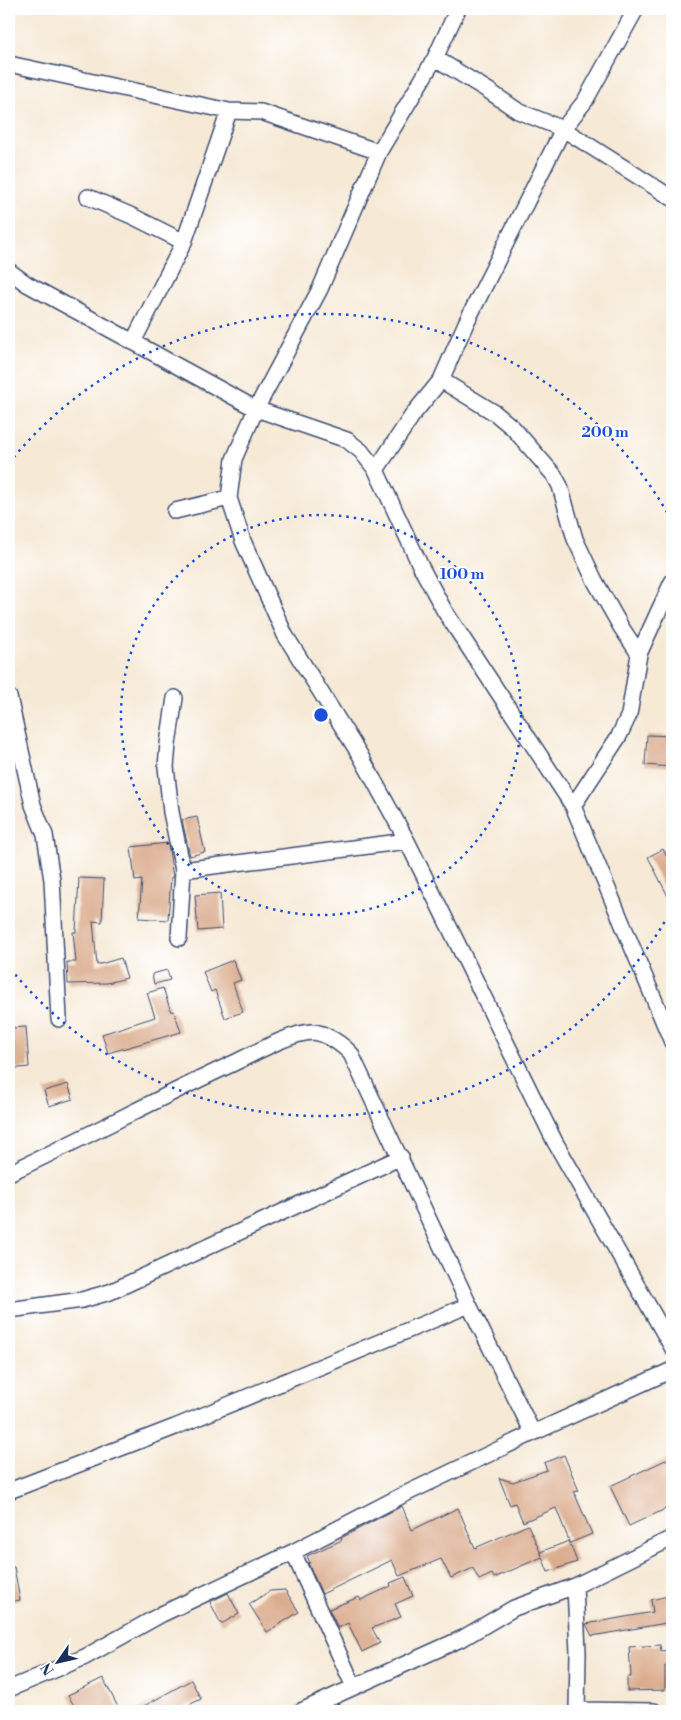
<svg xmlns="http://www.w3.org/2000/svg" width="681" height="1720" font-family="'Libre Bodoni',serif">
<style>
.building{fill:#dbad8f}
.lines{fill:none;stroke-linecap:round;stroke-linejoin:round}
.minor-casing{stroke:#3c4b70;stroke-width:18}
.minor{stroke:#fff;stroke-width:15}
.ring{fill:none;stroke:#1d4ed8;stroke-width:2.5;stroke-dasharray:2.5 5}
.centre{fill:#1d4ed8;stroke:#fff;stroke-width:2.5}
.ring-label{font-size:15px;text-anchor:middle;font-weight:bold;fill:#1d4ed8;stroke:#fff;stroke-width:4;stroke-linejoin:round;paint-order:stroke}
</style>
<rect width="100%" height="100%" fill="#fff"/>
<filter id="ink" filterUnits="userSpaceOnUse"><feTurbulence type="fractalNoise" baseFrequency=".02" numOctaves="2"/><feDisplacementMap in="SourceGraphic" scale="10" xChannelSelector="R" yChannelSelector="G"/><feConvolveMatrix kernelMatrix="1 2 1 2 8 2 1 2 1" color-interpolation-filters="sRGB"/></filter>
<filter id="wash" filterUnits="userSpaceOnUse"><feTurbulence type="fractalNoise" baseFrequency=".0096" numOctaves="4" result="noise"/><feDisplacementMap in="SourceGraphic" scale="20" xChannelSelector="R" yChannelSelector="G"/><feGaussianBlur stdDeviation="1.12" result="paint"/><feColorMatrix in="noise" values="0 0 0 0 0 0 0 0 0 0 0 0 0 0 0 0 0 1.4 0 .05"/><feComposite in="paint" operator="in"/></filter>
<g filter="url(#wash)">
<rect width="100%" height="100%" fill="#f6e9d5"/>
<g id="blocks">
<path class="building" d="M647,735L672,736V767L645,765Z
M197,817L205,852L190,856L182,820Z
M168,843L173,877H171L168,920L139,918L142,880L135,881L131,847Z
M663,849L667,857L672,854V904L648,857Z
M79,878L104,879L102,922L93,921L97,965L121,958L127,978L107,983L68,984L67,962H76L73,932H76Z
M220,893L222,929L198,931L195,895Z
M233,960L241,980L233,983L243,1012L225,1018L215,990L211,992L203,972Z
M167,970L170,980L154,984L152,974Z
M163,988L171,1012L174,1011L181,1032L108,1053L102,1034L155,1017L147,993Z
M26,1027L29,1067L9,1069V1028Z
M68,1084L73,1099L49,1106L44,1091Z
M564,1455L579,1491L574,1492L592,1534L570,1543L556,1508L523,1522L515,1503L510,1505L499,1478L513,1482L547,1470L544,1463Z
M672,1457V1506L629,1526L610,1486Z
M402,1506L412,1530L458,1508L475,1548L528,1525L542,1556L540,1552L569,1541L577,1562L548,1572L542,1557L494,1578L492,1574L479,1580L473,1568L451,1578L441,1559L399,1576L392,1560L322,1594L308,1563H310L307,1556L342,1540L341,1538Z
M14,1567L20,1600L9,1602V1568Z
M405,1577L413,1596L395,1604L401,1617L372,1628L380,1643L362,1652L348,1623L338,1628L329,1609L359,1597L361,1600L391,1586L390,1583Z
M285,1590L299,1612L267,1632L249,1604L270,1591Z
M228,1593L239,1614L221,1624L210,1602Z
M672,1595V1622L592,1636L586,1624L653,1612L651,1600Z
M660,1645L661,1651L672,1650V1666H665V1690L627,1691V1677H631L629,1647Z
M103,1678L120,1711H77L68,1695Z
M191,1680L201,1699L176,1711H135Z"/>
</g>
</g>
<g filter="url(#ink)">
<use href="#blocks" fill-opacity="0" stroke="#3c4b70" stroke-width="1"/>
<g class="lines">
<g class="minor-casing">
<path id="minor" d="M458,9L435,58L379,152L320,289L256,409L234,459L229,498L243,541L285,635L360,755L407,841L555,1142L672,1347
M435,58L489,91L518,111L563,129L672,198
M9,64L229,111L261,112L379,152
M88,197L132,216L184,242
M9,271L27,284L256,409L347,440L361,451L376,470L421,567L444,610L573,806L672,1042
M133,342L184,242L229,111
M441,380L495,413L513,428L554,475L560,486L575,539L595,581L621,627L639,654
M376,470L414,413L441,380L466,323L563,129L585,101L636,9
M175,511L229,498
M9,697L33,805L45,835L52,880L59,1019
M175,698L168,744L166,767L171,812L183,870L179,938
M573,806L619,736L629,715L639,654L672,582
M183,870L407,841
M9,1173C85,1138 158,1098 234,1063C255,1053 290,1033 312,1032C325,1032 343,1045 351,1054L469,1305L533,1433
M9,1310L82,1300L110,1292L401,1157
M9,1491L175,1427L469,1305
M293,1552L354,1687
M575,1586L578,1652L577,1711
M9,1689L85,1657L162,1614L293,1552L401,1496L533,1433L672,1370
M577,1710L654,1711
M301,1711L463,1638L514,1608L575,1586L672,1538"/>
</g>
<use href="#minor" class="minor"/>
</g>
</g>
<g class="ring">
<circle cx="321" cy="715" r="200"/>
<path d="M672 909A401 401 0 0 1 9 967M9 463A401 401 0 0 1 672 521"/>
</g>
<circle cx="321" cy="715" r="8" class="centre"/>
<g class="ring-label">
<text x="605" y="437">200 m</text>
<text x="462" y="579">100 m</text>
</g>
<rect width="681" height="1720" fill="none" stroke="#fff" stroke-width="30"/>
<g transform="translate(58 1662) rotate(236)" stroke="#ffffff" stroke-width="4" paint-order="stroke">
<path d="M0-4L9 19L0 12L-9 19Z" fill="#1b2f5e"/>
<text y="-8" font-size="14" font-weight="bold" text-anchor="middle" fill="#1b2f5e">N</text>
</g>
</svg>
